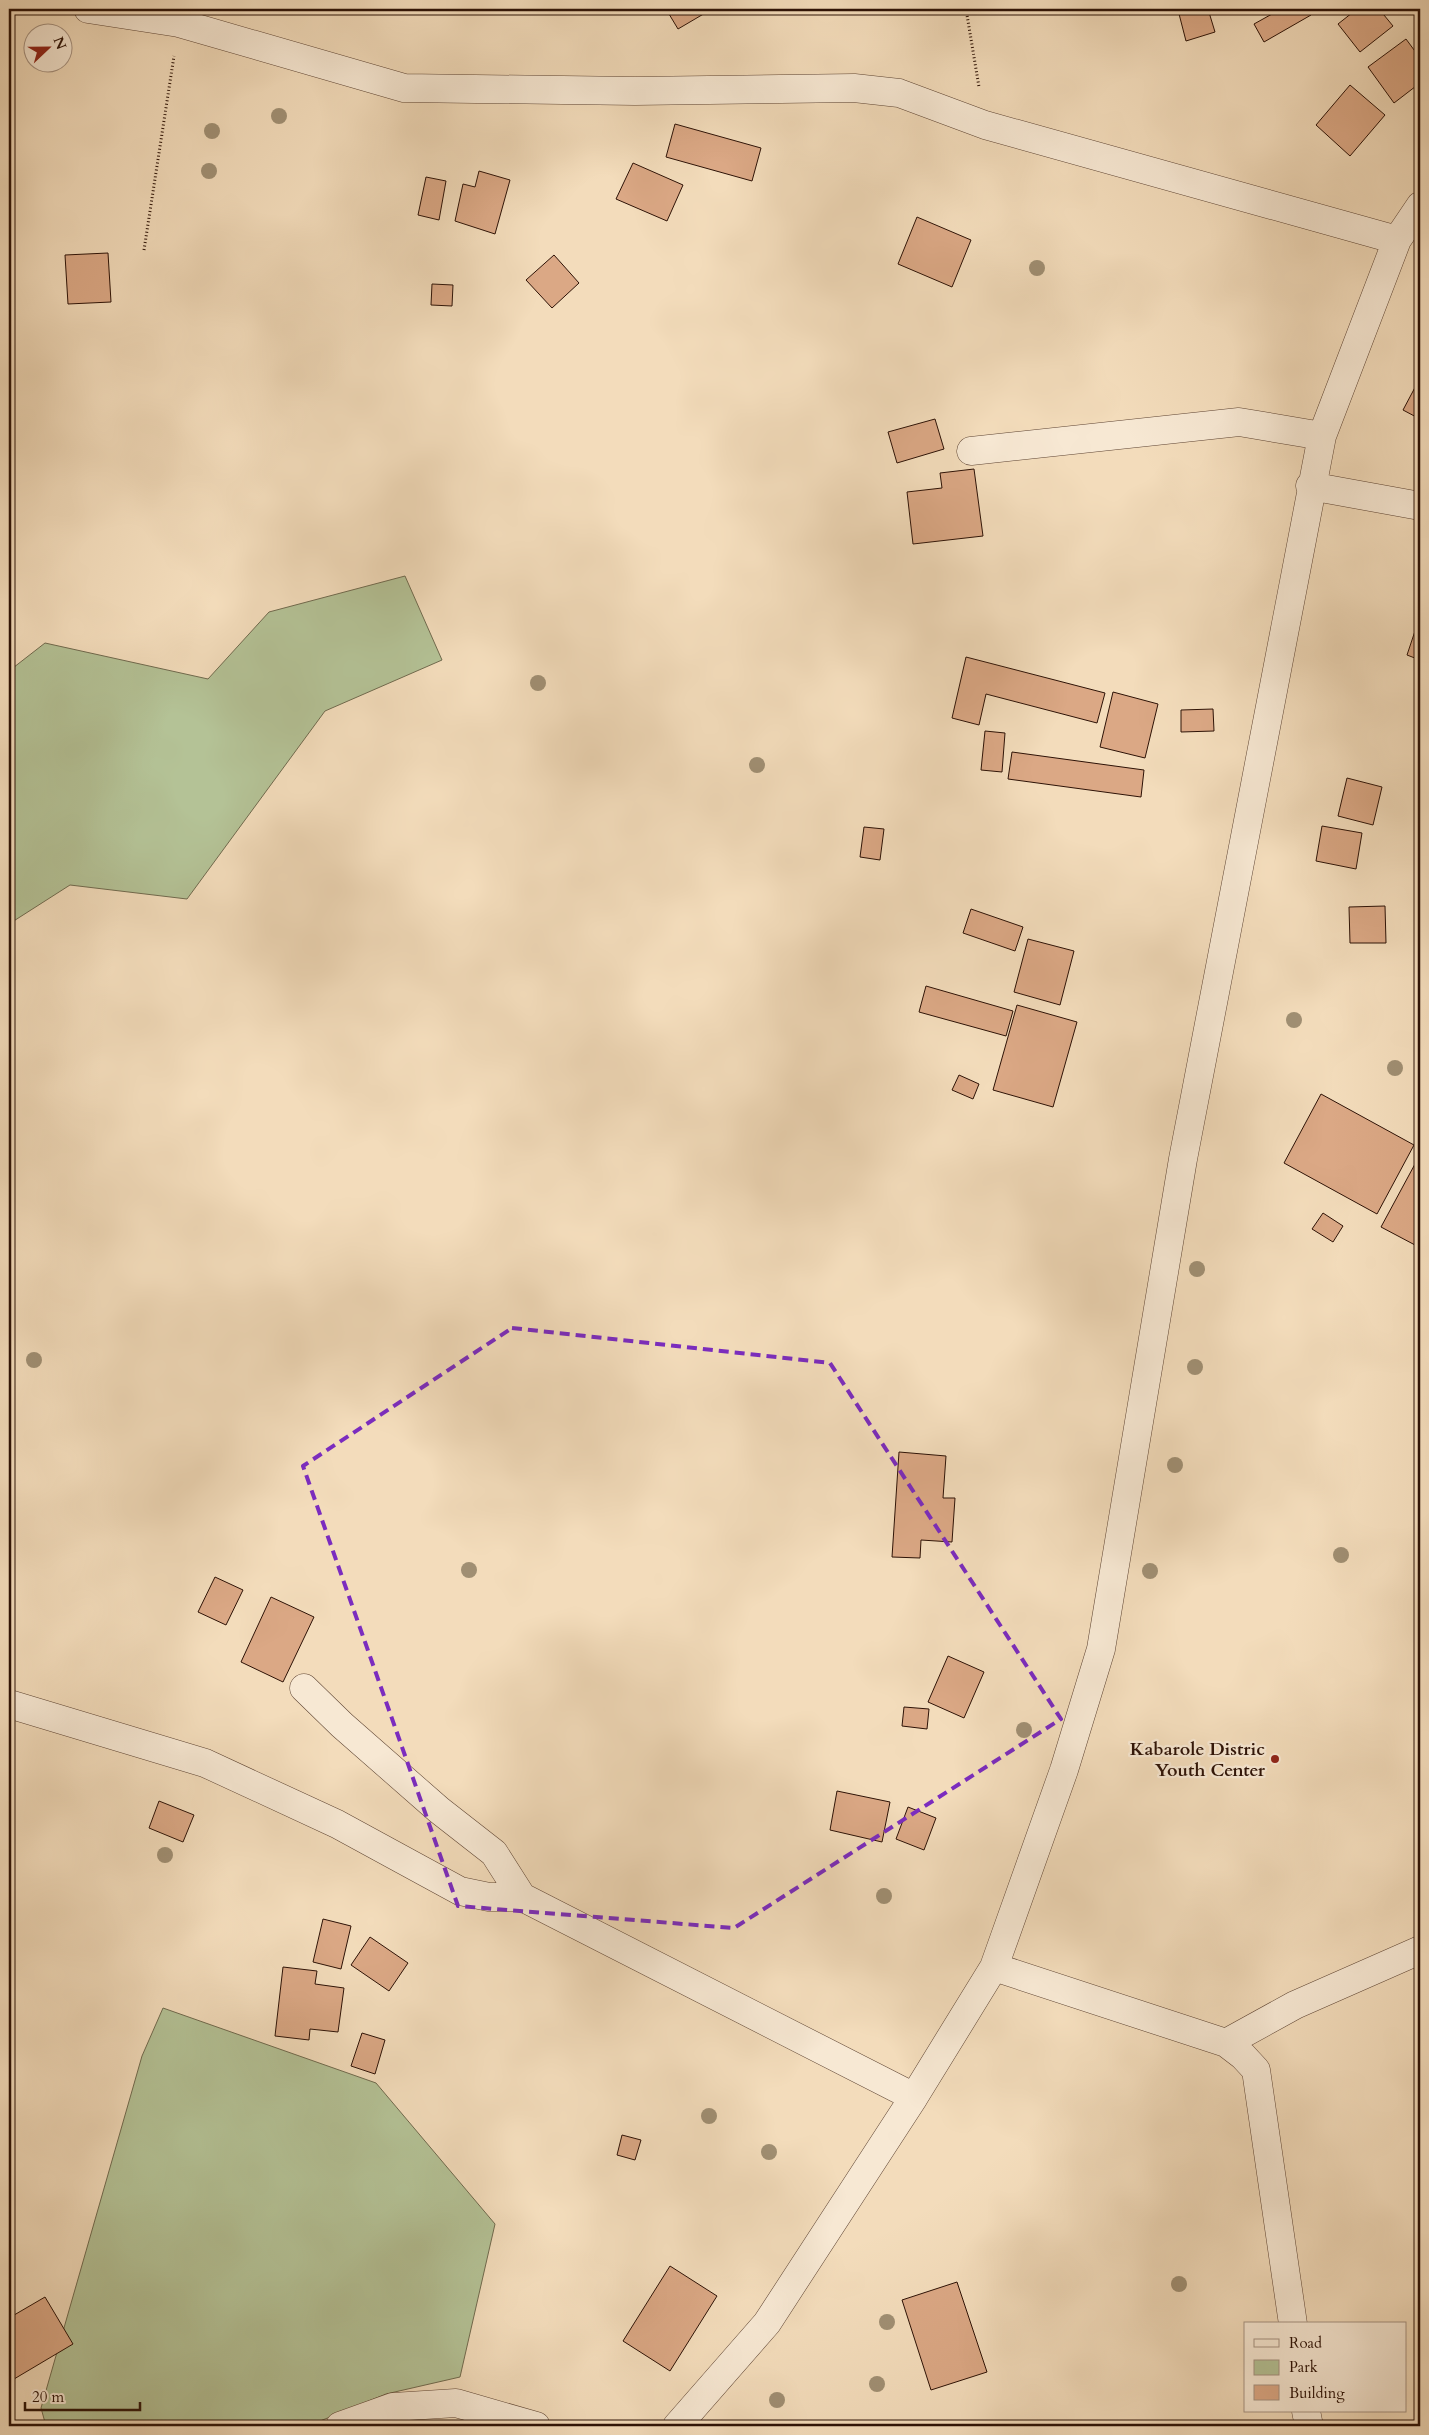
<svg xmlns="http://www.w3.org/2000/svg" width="1429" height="2435" font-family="Cardo,serif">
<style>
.green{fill:#b4c296;stroke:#706a4e}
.building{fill:#dba885;stroke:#2d1206}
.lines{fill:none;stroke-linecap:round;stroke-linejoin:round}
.street-casing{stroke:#5e4433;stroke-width:29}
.path{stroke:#2d1206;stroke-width:3;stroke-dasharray:1 2.5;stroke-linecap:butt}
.street{stroke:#f7e8d3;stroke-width:28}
.tree{fill:#a08f73}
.marked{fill:none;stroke:#7b2cbf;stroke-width:4;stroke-dasharray:10 6;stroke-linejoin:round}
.poi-dot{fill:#8f2418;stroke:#f7e8d3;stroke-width:2}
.labels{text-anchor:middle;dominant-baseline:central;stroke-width:4.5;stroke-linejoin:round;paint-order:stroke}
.poi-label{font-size:18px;font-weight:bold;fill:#2d1206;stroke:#f7e8d3;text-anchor:end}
</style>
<rect width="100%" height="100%" fill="#f3dcbb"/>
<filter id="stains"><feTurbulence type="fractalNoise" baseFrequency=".004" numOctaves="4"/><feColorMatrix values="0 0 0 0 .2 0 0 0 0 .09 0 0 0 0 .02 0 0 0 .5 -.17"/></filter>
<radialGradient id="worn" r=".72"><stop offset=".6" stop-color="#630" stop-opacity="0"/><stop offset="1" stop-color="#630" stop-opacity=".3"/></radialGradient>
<path class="green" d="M405,576L442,660L325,711L187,899L70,885L9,924V671L45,643L208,679L269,612Z
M163,2008L376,2083L495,2224L460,2377L386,2394L308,2426H46L41,2408L142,2056Z"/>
<path class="building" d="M666,9H712L678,29Z
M1183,9H1208L1215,32L1186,41L1178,10Z
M1281,9H1307L1311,15L1264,42L1254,24Z
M1357,9H1379L1393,26L1360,52L1338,24Z
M1411,9H1420V19Z
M1406,39L1420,58V83L1394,103L1368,67Z
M1350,85L1385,115L1350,156L1316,125Z
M675,124L761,148L752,181L666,157Z
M633,163L683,185L667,221L616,199Z
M479,171L510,180L495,234L455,221L463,184L475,187Z
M426,177L446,181L439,220L418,215Z
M917,217L971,240L952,287L898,264Z
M108,253L111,302L68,304L65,255Z
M554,255L579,283L552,308L526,280Z
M432,284L453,285L452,306L431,305Z
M1420,378V419L1403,410Z
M935,419L944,449L897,463L888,432Z
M974,469L983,536L913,544L907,492L942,488L940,473Z
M1420,616V660L1407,655Z
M966,657L1105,693L1097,723L986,694L979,725L952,718Z
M1113,692L1158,704L1145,758L1100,747Z
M1213,709L1214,731L1181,732V710Z
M985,731L1005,733L1002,772L981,770Z
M1012,752L1144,770L1141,797L1008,779Z
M1347,778L1382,787L1373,825L1338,816Z
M1322,826L1362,833L1356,869L1316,861Z
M864,827L884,829L880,860L860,857Z
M1385,906L1386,943H1350L1349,907Z
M971,909L1023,927L1015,951L963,933Z
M1028,939L1074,951L1060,1005L1014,992Z
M926,986L1013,1011L1006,1036L919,1012Z
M1017,1005L1077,1022L1053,1107L993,1090Z
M959,1075L979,1084L973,1099L952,1090Z
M1321,1094L1414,1145L1377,1214L1284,1163Z
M1415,1164L1420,1167V1236L1415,1245L1381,1227Z
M1323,1213L1343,1226L1333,1242L1312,1229Z
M899,1452L946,1456L943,1498H955L952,1542L921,1540L920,1558L892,1557Z
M215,1577L243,1590L226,1625L198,1612Z
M271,1597L314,1617L283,1682L241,1662Z
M948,1656L984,1672L964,1718L928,1702Z
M904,1707L929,1709L927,1729L902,1726Z
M837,1791L890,1802L882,1842L830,1830Z
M159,1801L194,1815L183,1842L149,1828Z
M908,1807L936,1818L924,1850L896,1839Z
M323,1919L351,1926L341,1969L313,1962Z
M370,1937L408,1963L389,1991L351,1965Z
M283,1967L317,1971L315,1984L344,1988L338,2032L310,2029L309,2040L275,2036Z
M362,2033L385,2040L375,2074L351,2066Z
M622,2135L641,2140L635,2160L617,2155Z
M670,2266L717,2296L670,2371L623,2341Z
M957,2282L987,2372L931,2390L902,2300Z
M45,2297L73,2344L9,2382V2318Z"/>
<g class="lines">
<g class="street-casing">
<path id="street" d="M88,9L179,23L404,88L635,91L854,88L899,93L985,125L1397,240
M971,451L1239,422L1322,436
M1310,486L1420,506
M304,1688L342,1725L439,1810L494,1853L522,1897
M9,1704L205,1763L337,1824L460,1891L489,1897H522L914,2097
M994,1967L1226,2043L1243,2056L1256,2070L1293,2324
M1226,2043L1295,2005L1420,1950
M1306,2411L1309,2426
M340,2426L393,2407L456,2403L536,2426
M677,2426L767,2323L914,2097L994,1967L1064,1770L1101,1649L1183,1159L1322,436L1397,240L1420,206"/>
</g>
<path class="path" d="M966,9L979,87
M144,250L174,56"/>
<use href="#street" class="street"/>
</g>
<g class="tree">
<circle cx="279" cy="116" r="8"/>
<circle cx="212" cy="131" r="8"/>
<circle cx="209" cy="171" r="8"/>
<circle cx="1037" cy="268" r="8"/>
<circle cx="538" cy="683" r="8"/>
<circle cx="757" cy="765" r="8"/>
<circle cx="1294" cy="1020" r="8"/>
<circle cx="1395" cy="1068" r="8"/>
<circle cx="1197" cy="1269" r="8"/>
<circle cx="34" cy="1360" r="8"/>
<circle cx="1195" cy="1367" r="8"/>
<circle cx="1175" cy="1465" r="8"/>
<circle cx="1341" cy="1555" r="8"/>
<circle cx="469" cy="1570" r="8"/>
<circle cx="1150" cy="1571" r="8"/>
<circle cx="1024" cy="1730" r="8"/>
<circle cx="165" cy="1855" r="8"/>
<circle cx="884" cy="1896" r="8"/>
<circle cx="709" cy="2116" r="8"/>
<circle cx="769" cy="2152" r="8"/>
<circle cx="1179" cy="2284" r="8"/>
<circle cx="887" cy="2322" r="8"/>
<circle cx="877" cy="2384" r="8"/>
<circle cx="777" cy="2400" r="8"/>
</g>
<path class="marked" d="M512,1328L830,1363L1061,1719L734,1928L458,1906L303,1466Z"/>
<circle class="poi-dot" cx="1275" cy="1759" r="5"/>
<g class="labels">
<g class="poi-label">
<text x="1265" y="1749">Kabarole Distric<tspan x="1265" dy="21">Youth Center</tspan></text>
</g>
</g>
<rect width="1429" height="2435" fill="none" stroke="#f3dcbb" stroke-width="30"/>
<rect x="10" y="10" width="1409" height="2415" fill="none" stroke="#2d1206" stroke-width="2.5"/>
<rect x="15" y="15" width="1399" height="2405" fill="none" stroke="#2d1206"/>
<rect x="1244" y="2322" width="162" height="90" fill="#f7e8d3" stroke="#a69281"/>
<rect x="1254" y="2339" width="25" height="8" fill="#f7e8d3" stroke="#a69281"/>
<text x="1289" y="2348" font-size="15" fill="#2d1206">Road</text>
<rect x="1254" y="2360" width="25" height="15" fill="#b4c296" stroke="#a69281"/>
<text x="1289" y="2372" font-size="15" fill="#2d1206">Park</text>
<rect x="1254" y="2385" width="25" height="15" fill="#dba885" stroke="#a69281"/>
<text x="1289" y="2398" font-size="15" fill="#2d1206">Building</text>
<g transform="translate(48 48) rotate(68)"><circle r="24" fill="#f7e8d3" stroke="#a69281"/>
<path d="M0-4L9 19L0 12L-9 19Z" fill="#8f2418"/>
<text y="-8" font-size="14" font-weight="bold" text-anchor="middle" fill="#2d1206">N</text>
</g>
<path d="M25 2402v8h115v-8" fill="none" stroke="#2d1206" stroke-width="2.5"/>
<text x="32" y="2402" font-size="15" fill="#2d1206" stroke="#f7e8d3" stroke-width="4" paint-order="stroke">20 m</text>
<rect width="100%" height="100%" filter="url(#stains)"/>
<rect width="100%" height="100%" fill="url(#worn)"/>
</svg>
